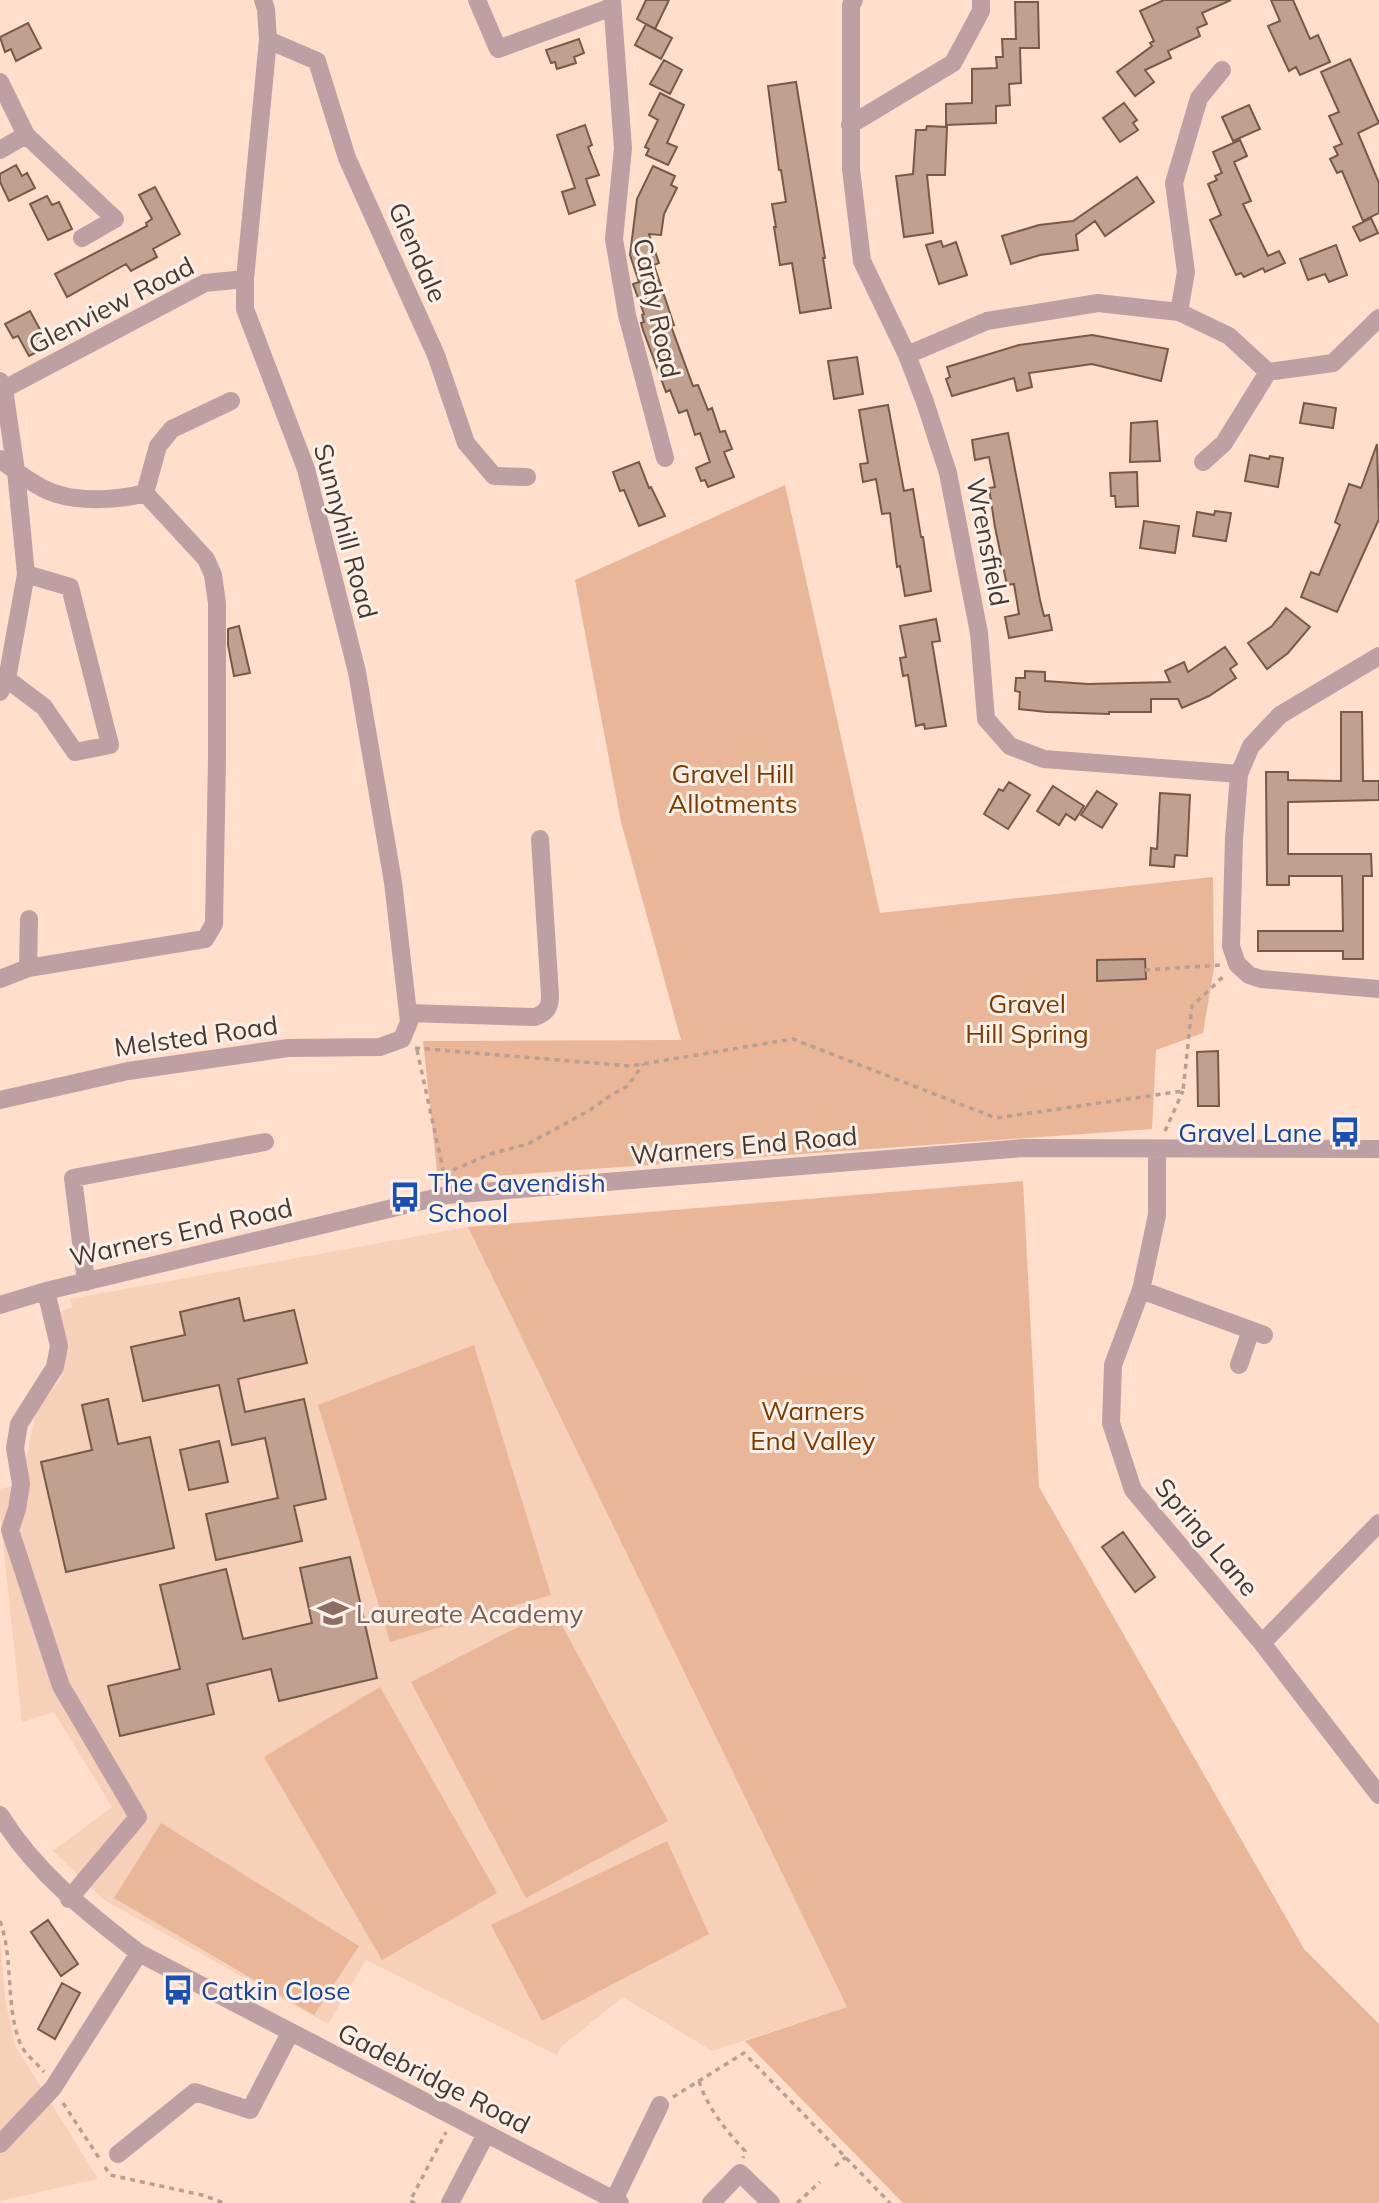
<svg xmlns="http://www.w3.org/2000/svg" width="1379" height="2203" font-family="Mulish,sans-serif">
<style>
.built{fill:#f7d0b9}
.green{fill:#e9b697}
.building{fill:#c0a18f;stroke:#755a4a;stroke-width:2}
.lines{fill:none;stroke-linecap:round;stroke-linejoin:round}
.path{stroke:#b99f91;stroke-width:3.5;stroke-dasharray:5 5;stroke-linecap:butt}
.minor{stroke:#be9fa3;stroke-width:18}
.labels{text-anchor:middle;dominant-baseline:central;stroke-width:6;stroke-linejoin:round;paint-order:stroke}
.street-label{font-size:26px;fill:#463932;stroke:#fdf0e8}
.park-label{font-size:26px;fill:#7d3a00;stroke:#fdf0e8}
.transit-label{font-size:26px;fill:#164399;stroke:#fdf0e8;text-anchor:start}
.education-label{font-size:26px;fill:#785e54;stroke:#fdf0e8;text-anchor:start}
</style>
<rect width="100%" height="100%" fill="#ffdecb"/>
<path class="built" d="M468,1227L847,2007L712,2051L623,1997L561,2047L557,2055L366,1960L328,2024L104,1900L53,1851L112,1807L54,1712L22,1722L0,1514V1489L21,1484L36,1411L60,1380L67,1346L60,1312L72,1307L70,1299Z
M0,1939L5,1998L15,2045L98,2179L0,2201Z"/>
<path class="green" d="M785,485L880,913L1213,877L1214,968L1203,1033L1156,1050L1152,1129L438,1180L423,1041L681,1040L621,822L575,580Z
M1023,1181L1039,1487L1304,1949L1379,2024V2203H903L745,2041L847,2007L468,1227Z
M474,1345L551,1595L390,1642L318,1405Z
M553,1609L668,1821L526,1898L411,1682Z
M380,1687L497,1893L382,1960L264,1757Z
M161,1823L359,1946L314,2015L114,1898Z
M667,1841L709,1934L542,2021L491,1925Z"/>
<path class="building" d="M646,0H669L655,29L637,19Z
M1164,0H1231L1202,13L1207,24L1197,28L1200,36L1168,51L1171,58L1145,70L1154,82L1135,96L1117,72L1152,46L1150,43L1154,41L1140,11Z
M1271,0H1293L1310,39L1318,35L1330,62L1300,75L1296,67L1289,71L1268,26L1280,21Z
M1015,2H1038L1039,48H1020L1021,83L1009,84L1010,105L996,106V123L946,125V104L972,103V69L997,68L996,57H1003L1002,39H1016Z
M28,23L41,48L16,61L11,49L5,52L0,37Z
M646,24L672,38L661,59L635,45Z
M579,39L584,53L574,57L576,63L557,69L555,62L551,63L546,50Z
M1350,59L1379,123L1358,133L1379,183V213L1363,221L1342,171L1337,173L1330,159L1338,155L1334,147L1342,144L1329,116L1339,112L1321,72Z
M664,60L682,70L670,94L650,84Z
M796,82L825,258H823L831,308L800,313L792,263L780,265L774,227H776L772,204L786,202L781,170H779L768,86Z
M660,93L684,105L667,143L677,147L668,165L646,155L649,149L645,147L658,120L649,115Z
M1124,103L1137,120L1133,123L1138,130L1120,142L1103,118Z
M1249,105L1260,129L1233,141L1222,117Z
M585,125L592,145L588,147L599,175L586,179L595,205L569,214L562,192L575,188L557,135Z
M927,126L947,127L945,175H927L933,233L904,237L896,176L913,174L916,130H926Z
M1240,140L1247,156L1234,162L1251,201L1243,204L1268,256L1279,251L1285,263L1265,272L1263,268L1244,277L1241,273L1236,275L1210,220L1221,215L1208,184L1217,180L1215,176L1222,173L1213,152Z
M16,165L22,176L27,173L35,188L9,201L0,182V174Z
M653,166L675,176L671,185L677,188L664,214L661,235L649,234L659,263L654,265L674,325L671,326L693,386L698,385L708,410L712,408L720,432L725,431L732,449L724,452L734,477L708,487L705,480L701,481L696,468L710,462L700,433L695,435L687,410L679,413L670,390L666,392L643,330L641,323L644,322L642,315L644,314L633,284L639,282L630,255L637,199Z
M1137,177L1154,202L1105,236L1095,221L1076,235L1078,250L1040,255L1011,264L1002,236L1039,225L1073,221Z
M155,187L180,234L153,249L157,257L131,271L126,264L67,297L55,274L147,226L146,223L152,219L139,195Z
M47,196L52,205L59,202L72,229L48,240L30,204Z
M1371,218L1378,233L1360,241L1353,227Z
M941,241L943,247L956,242L967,275L939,284L926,245Z
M1336,245L1347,275L1329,282L1325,274L1308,280L1300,259Z
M30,311L43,335L37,338L43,349L29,356L18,336L13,338L5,324Z
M1092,335L1168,349L1161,381L1092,364L1029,373L1032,387L1017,391L1014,378L952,396L946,379L950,377L947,367L1019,345Z
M857,357L863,394L834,399L828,361Z
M1304,403L1336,408L1333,428L1300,423Z
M888,405L904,491L913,489L921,537H923L931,591L905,596L900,566L897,567L890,513L882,514L876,479L863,482L860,464L868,463L859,410Z
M1157,421L1160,461L1130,462L1131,423Z
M1008,433L1040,600L1044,616L1049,615L1052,630L1009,638L1005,617L1019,614L1014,584L1007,585L995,527L989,488L995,487L989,457L975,460L972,440Z
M1377,444L1379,519L1337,612L1301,597L1311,572L1319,575L1340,525L1335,522L1349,484L1361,488Z
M1250,455L1269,459L1270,456L1283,458L1278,487L1245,481Z
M639,462L649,488L651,487L665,516L639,526L624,490L620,491L613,472Z
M1137,472L1138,506L1116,507L1115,496H1111L1110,473Z
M1215,511L1231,513L1226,541L1193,536L1197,512L1214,515Z
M1144,521L1179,526L1175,553L1140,548Z
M1286,608L1310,627L1288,653L1267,669L1248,643L1272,626Z
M936,619L940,641L932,642L946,726L925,729L924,724L916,726L908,675L903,676L900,658L906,657L900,626Z
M239,626L250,673L234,676L228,645V629Z
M1225,647L1237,664L1230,669L1236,678L1209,696L1182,708L1178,699H1151V712H1109V714L1047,712L1019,709L1020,692L1015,691L1016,678H1025V671L1045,672V681L1088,684L1170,682L1165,671L1184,662L1188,672Z
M1341,712H1362L1363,781H1379V800L1288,802V854H1371L1372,876H1363V959H1343V951H1258V931H1343L1342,876H1289V885H1267L1266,772H1288V780L1341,781Z
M1009,782L1030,795L1008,829L984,814L999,789L1003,791Z
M1053,786L1084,806L1075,820L1066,814L1059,825L1037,811Z
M1097,791L1117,804L1102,828L1081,815Z
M1160,793L1190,795L1187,856L1175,855L1174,867L1150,865L1151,848L1157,849Z
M1145,959L1146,979L1097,981V960Z
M1218,1051L1219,1106H1198L1197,1052Z
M239,1298L244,1321L294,1310L307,1363L238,1379L245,1412L304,1399L326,1499L294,1506L302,1541L216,1560L206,1514L278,1498L265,1438L232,1445L219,1385L143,1401L131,1347L185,1335L180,1312Z
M108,1399L118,1444L150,1437L174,1548L66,1572L41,1462L92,1450L82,1405Z
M219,1441L228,1482L189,1490L180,1450Z
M1123,1532L1155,1577L1135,1592L1102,1547Z
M350,1557L377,1678L279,1701L271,1669L207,1684L214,1714L120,1736L108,1686L180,1669L160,1585L226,1569L243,1639L312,1623L300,1568Z
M48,1920L78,1964L61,1976L31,1932Z
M62,1983L80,1993L55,2039L38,2029Z"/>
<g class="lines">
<path class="path" d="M1145,970L1221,965
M415,1048L630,1066L793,1039L996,1118L1183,1091L1192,1006L1225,975
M417,1050L444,1174
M1165,1131L1183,1091
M444,1174L490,1154L528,1144L590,1110L611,1095L628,1086L643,1064
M0,1921C14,1960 5,2004 20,2043C24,2054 37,2063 44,2072
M699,2081C708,2109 725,2129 745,2151L743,2158
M673,2097L744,2053L890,2203
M63,2103L101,2161
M835,2166L846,2157
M105,2167L110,2175L202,2195L224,2203
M415,2203L410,2201L446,2132
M797,2203L820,2182"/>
<path class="minor" d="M477,0L498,49L612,7
M612,0L623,148L614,239L627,315L665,458
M854,0L851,5V169L862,261L907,355L925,402L948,473L979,633L986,719L1010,746L1044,759L1239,774
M268,40L317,61L347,158L436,355L466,443L494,476L527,477
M0,82L26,135L115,219L82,238
M850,125L953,63L981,11V0
M0,150L26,135
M1179,312L1186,272L1174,183L1199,98L1222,70
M907,355L987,321L1098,303L1179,312L1229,336L1268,372L1333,363L1379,318
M0,381L4,389L16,471L26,574L7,679L0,692
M4,389L205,283L245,279
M0,459C15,471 39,489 57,494C81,502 121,500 145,493L158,446L172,429L231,401
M1203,462L1224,443L1268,372
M1379,656L1280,715L1251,746L1239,774L1234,839L1231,946L1237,964L1249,975L1261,979L1379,989
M7,679L44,707L75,752L110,745L70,587L26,574
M28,968L29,919
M0,979L28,968L205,939L214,924L217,758V603L213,575L206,559L145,493
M408,1013L535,1017C547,1012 550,1008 550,995L540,839
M0,1100L128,1071L288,1048L380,1047L402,1039L409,1022L393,882L357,672L306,469L245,309V279L268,40L266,9L263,0
M1157,1149V1215L1141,1290L1113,1365L1111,1423L1133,1490L1262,1643L1379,1795
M86,1282L73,1178L265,1142
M1141,1290L1264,1335
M46,1291L59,1346L55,1367L19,1424L15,1448L21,1484L17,1509L10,1530L61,1686L138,1817L69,1899
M0,1305L46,1291L447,1195L1023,1148L1379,1149
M1239,1365L1251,1330
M1262,1643L1379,1523
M0,1815C36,1873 85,1911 139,1953L620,2203
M0,2144L53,2088L139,1953
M118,2154L195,2092L250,2110L290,2033
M614,2200L660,2105
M450,2203L486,2134
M711,2203L740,2173L771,2203"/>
</g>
<defs>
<g id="bus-bare" transform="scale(2.415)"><path d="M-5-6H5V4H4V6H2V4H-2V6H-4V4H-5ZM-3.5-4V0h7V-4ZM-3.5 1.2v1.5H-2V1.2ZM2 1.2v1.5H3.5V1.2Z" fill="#1a4fb4" stroke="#fdf0e8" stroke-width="2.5" paint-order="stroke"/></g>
<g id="school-bare" transform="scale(2.415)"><path d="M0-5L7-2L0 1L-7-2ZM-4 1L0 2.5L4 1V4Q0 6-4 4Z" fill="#8d6e63" stroke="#fdf0e8" stroke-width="2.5" paint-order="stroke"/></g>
</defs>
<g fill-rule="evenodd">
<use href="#bus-bare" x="1345" y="1132"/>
<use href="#bus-bare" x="405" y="1197"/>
<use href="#school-bare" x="333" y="1613"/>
<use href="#bus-bare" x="178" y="1990"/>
</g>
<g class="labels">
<g class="street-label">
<text transform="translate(418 252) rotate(66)">Glendale</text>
<text transform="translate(111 305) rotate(-27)">Glenview Road</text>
<text transform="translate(657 308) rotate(78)">Cardy Road</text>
<text transform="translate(346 531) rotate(75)">Sunnyhill Road</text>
<text transform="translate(988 542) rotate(79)">Wrensfield</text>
<text transform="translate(196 1036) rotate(-8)">Melsted Road</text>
<text transform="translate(744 1145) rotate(-5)">Warners End Road</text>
<text transform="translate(181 1232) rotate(-13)">Warners End Road</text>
<text transform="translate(1207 1537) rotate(50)">Spring Lane</text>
<text transform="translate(434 2078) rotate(27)">Gadebridge Road</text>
</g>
<g class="park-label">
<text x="733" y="773">Gravel Hill<tspan x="733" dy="30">Allotments</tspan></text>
<text x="1027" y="1003">Gravel<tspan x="1027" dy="30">Hill Spring</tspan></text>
<text x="813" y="1410">Warners<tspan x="813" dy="30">End Valley</tspan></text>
</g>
<g class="transit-label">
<text x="1322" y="1132" text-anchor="end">Gravel Lane</text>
<text x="428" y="1182">The Cavendish<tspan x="428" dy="30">School</tspan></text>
<text x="201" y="1990">Catkin Close</text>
</g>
<g class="education-label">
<text x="356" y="1613">Laureate Academy</text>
</g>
</g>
</svg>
